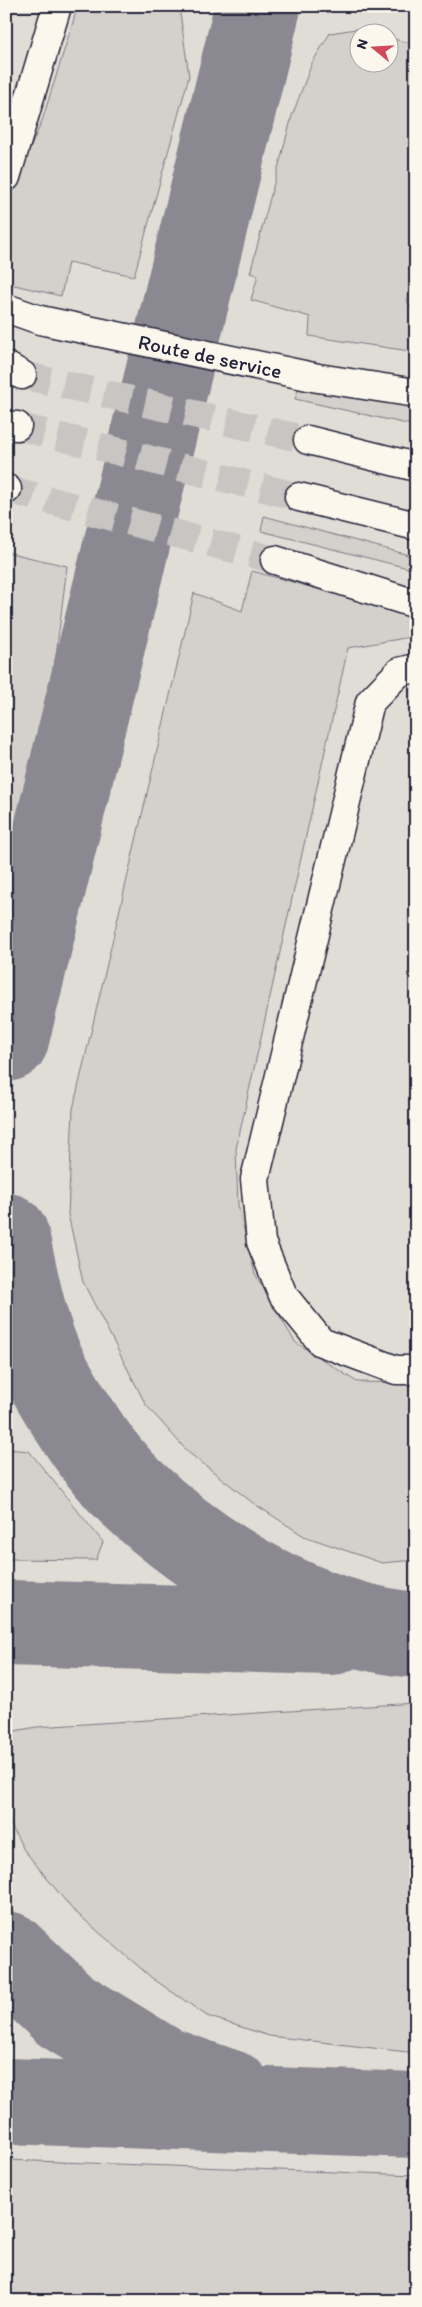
<svg xmlns="http://www.w3.org/2000/svg" width="422" height="2307" font-family="Itim,sans-serif">
<style>
.built{fill:#e0dcd6;fill-rule:evenodd}
.green{fill:#d4d1cc;stroke:#7b7a84}
.lines{fill:none;stroke-linecap:round;stroke-linejoin:round}
.taxiway{stroke:#8a8890;stroke-width:86}
.minor-tunnel{stroke:#c8c5c3;stroke-width:28;stroke-dasharray:28 14;stroke-linecap:butt}
.major-tunnel{stroke:#c8c5c3;stroke-width:28;stroke-dasharray:28 14;stroke-linecap:butt}
.minor-casing{stroke:#22223b;stroke-width:31}
.major-casing{stroke:#22223b;stroke-width:31}
.minor{stroke:#fbf7ec;stroke-width:28}
.major{stroke:#fbf7ec;stroke-width:28}
.labels{text-anchor:middle;dominant-baseline:central;stroke-width:4;stroke-linejoin:round;paint-order:stroke}
.street-label{font-size:21px;fill:#22223b;stroke:#fbf7ec}
</style>
<rect width="100%" height="100%" fill="#f2eee5"/>
<filter id="ink" filterUnits="userSpaceOnUse"><feTurbulence type="fractalNoise" baseFrequency=".02" numOctaves="2"/><feDisplacementMap in="SourceGraphic" scale="10" xChannelSelector="R" yChannelSelector="G"/><feConvolveMatrix kernelMatrix="1 2 1 2 8 2 1 2 1" color-interpolation-filters="sRGB"/></filter>
<g filter="url(#ink)">
<path class="built" d="M6,6H416V2301H6ZM360,32H390V62H360Z"/>
<path class="green" d="M78,6H179L189,76L134,276L68,262L61,296L6,283V204L42,121Z
M356,29L368,32H360V62H390V38L416,45V265L407,301L416,316V352L309,336L310,317L251,300L258,275L250,273L292,116L312,63L330,33Z
M299,386L416,406V426L295,399Z
M264,516L416,557V570L261,531Z
M6,552L67,566L11,1020L6,1023Z
M252,571L416,616V636L348,648L236,1149L238,1205L255,1274L295,1342L357,1382L416,1383V1560L382,1563L304,1536L253,1503L188,1452L146,1405L83,1282L68,1214L73,1109L194,593L242,611Z
M6,1449L29,1451L103,1542L96,1560L6,1559Z
M416,1703V2053L269,2036L207,2016L152,1978L72,1909L24,1850L6,1816V1737L9,1732L37,1727Z
M6,2160L416,2175V2301H6Z"/>
<g class="lines">
<path class="taxiway" d="M6,1039L258,6
M6,1236C16,1279 24,1330 45,1370C67,1410 97,1459 130,1491C204,1562 311,1626 416,1635
M6,1623L332,1632
M6,1954L65,2010L161,2069L230,2093
M6,2101L416,2115"/>
<path class="minor-tunnel" d="M7,489L275,560"/>
<path class="major-tunnel" d="M22,375L308,440
M17,426L299,497"/>
<g class="minor-casing">
<path id="minor" d="M6,308L40,320L318,378L416,393
M6,489H7
M275,560L416,604
M416,668L399,672L370,702L255,1179L261,1242L283,1295L321,1342L396,1370H416"/>
</g>
<g class="major-casing">
<path id="major" d="M6,177L57,6
M6,366L22,375
M6,425L17,426
M308,440L416,467
M299,497L416,526"/>
</g>
<use href="#minor" class="minor"/>
<use href="#major" class="major"/>
</g>
</g>
<g class="labels">
<g class="street-label">
<text transform="translate(210 356) rotate(12)">Route de service</text>
</g>
</g>
<rect width="422" height="2307" fill="none" stroke="#fbf7ec" stroke-width="25"/>
<rect x="12" y="12" width="397" height="2282" fill="none" stroke="#22223b" stroke-width="2" filter="url(#ink)"/>
<g transform="translate(374 48) rotate(288)"><circle r="24" fill="#fbf7ec" stroke="#a4a2a5"/>
<path d="M0-4L9 19L0 12L-9 19Z" fill="#d1495b"/>
<text y="-8" font-size="14" font-weight="bold" text-anchor="middle" fill="#22223b">N</text>
</g>
</svg>
